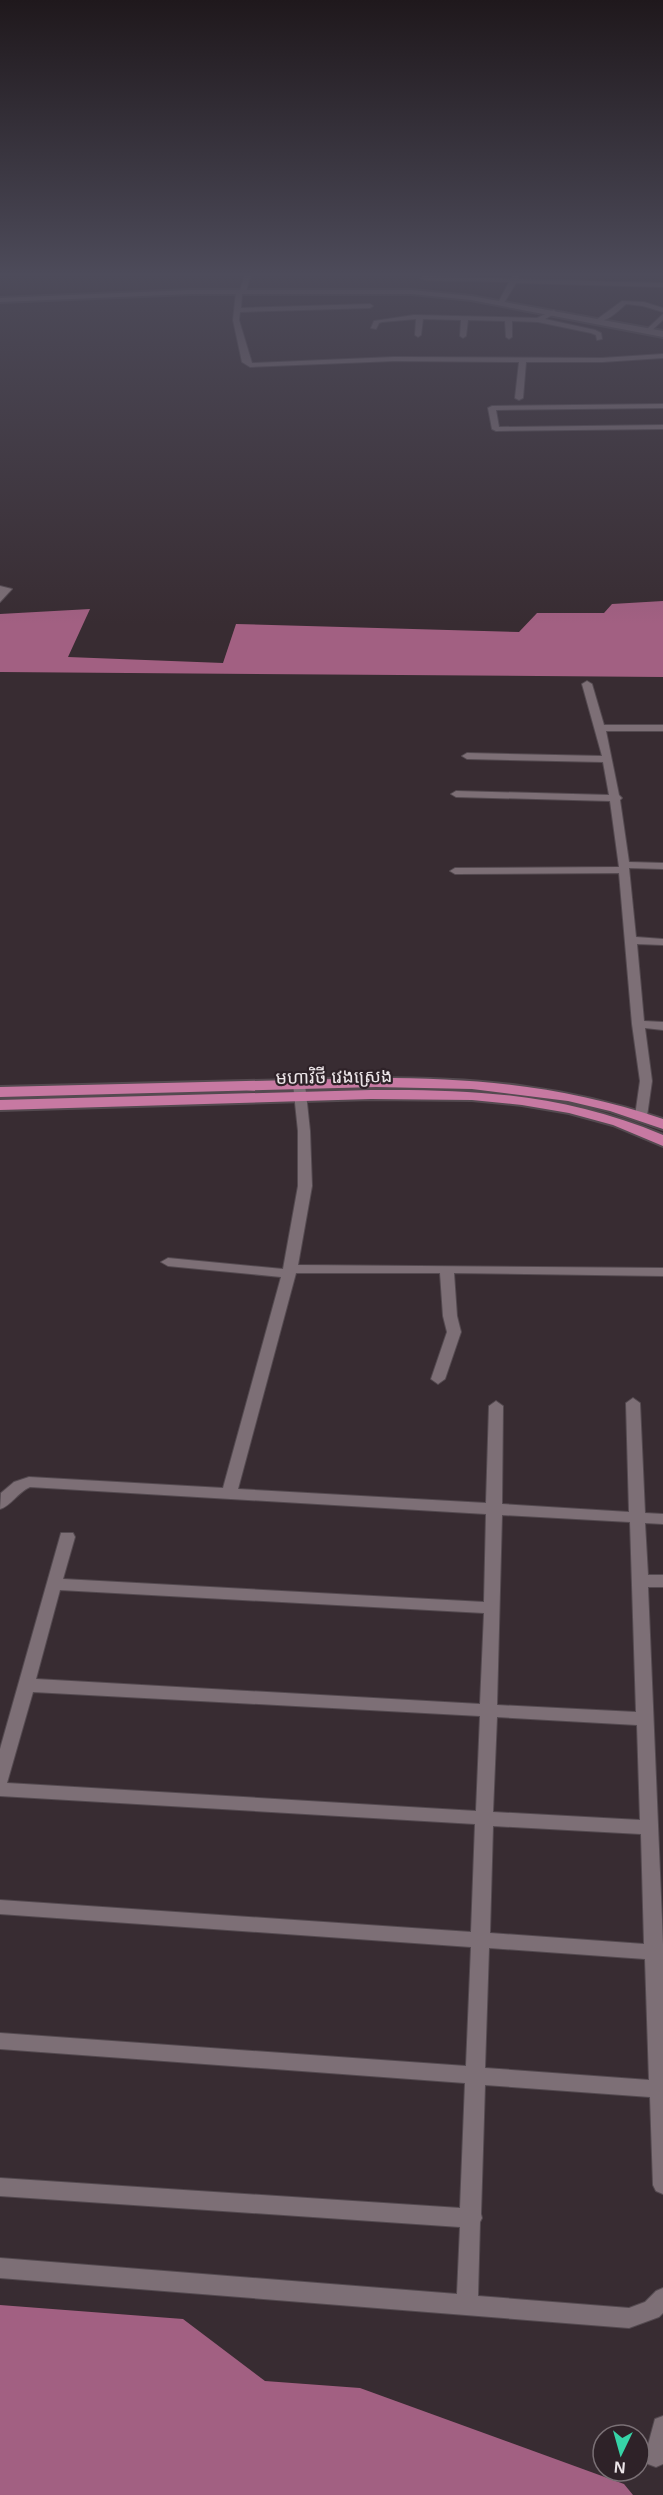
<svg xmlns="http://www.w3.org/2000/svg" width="663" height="2495" font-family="Helvetica,'Noto Sans Khmer',sans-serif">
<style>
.water{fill:#a26082}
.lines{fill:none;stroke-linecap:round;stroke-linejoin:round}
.minor-casing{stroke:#544a50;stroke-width:2}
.tertiary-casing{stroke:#544a50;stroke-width:4}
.primary-casing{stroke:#544a50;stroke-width:4}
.minor{fill:#7d6f76;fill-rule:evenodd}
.tertiary{fill:#7d6f76;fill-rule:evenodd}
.primary{fill:#c779a2;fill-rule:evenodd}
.labels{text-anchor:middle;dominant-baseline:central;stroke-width:4.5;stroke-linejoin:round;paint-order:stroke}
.street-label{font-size:18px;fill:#ece5e8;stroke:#2e2228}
</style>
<rect width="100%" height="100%" fill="#382c32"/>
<path class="water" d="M663,601V677L0,672V614L90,609L68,657L223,663L236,624L519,632L537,613H604L612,604Z
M0,2305L183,2319L265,2381L360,2388L624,2484L633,2495H0Z"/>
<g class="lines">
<g class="minor-casing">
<path id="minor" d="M245,274H251L246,292L242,294L241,308L370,304L373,306L370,308L240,312L239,320L252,363L394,357L602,358L663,354V358L602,362H526L523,398L519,400L515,398L519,362L394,361L250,367L242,362L233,320L236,292L240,290Z
M514,274H520L518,279L663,283V287L516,283L504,303L501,305L498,303L509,282L424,280L421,278L424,276L511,279Z
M622,301L644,302L663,308V312L643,306L626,304C617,312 607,322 596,322V320Z
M554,310L556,313L545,319L595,330L601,333L602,339L597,340L596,335L591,333L538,322L512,321V337L509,339L506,337L505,321L468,320L466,336L463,338L460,336L461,320L423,319L421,335L418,337L415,335L416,319L382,322L379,323L376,329L371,328L374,321L414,315L537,318Z
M663,314V320L650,332H646V330Z
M663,404V408L496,410L499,427L663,425V429L496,431L492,429L488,408L492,406Z
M0,586L12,589L0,602Z
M587,681L592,684L604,725H663V731H606L619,795L622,798L620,800L629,862L663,863V869L629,868L636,937L663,939V945L637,944L644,1021L663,1022V1030L645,1028L652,1081L647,1116L641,1120L635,1116L640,1081L632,1024L619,873L455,874L450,871L455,868L619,867L610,801L456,797L451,794L456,791L609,795L603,762L467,759L462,756L467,753L602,756L582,684Z
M299,1080L305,1084L310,1131L312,1186L298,1265L663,1268V1276L454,1273L457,1316L461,1332L445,1379L438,1384L431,1379L447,1332L443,1316L440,1273H296L238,1489L486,1503L489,1406L496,1401L503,1406L502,1504L629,1512L626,1403L633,1398L640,1403L645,1513L663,1514V1524L645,1523L648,1575H663V1587H648L663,1944V2194L656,2191L653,2185L650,2097L485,2085L481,2214L482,2218L480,2222L478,2296L629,2308L645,2302L656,2291L663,2288V2313L659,2317L629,2328L0,2278V2258L457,2294L460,2227L0,2196V2178L460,2208L465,2083L0,2049V2033L466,2066L471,1947L0,1914V1900L471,1932L475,1824L0,1796V1749L61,1533H73L75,1537L63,1579L484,1602L486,1514L30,1487C18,1492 11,1506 0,1509L1,1493L14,1482L29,1477L223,1488L281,1277L168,1266L161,1262L168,1258L283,1269L298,1186V1131L293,1084ZM502,1515L630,1522L636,1712L497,1705ZM60,1590L484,1613L480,1704L36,1679ZM33,1692L480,1716L476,1811L7,1783ZM497,1717L637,1725L640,1820L493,1812ZM493,1826L641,1834L644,1944L490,1933ZM489,1948L645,1959L649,2080L485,2068Z
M663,2416V2464L656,2467L648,2464L645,2456L655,2419Z"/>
</g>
<g class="tertiary-casing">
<path id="tertiary" d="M190,290H412L471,296L663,331V337L471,300L412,294H190L0,302V298Z"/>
</g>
<g class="primary-casing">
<path id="primary" d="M376,1078C479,1078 565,1086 663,1119V1129L610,1111L568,1101L472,1089L376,1087L0,1097V1087Z
M371,1090C476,1089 565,1094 663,1135V1146L613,1125L569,1113L522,1105L472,1100L371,1099L0,1110V1100Z"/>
</g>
<use href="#minor" class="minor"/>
<use href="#tertiary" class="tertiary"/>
<use href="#primary" class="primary"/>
</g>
<linearGradient id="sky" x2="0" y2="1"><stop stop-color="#1f181c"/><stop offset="0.44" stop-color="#4d4b5a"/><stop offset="1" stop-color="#4d4b5a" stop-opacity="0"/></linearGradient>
<rect width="663" height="624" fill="url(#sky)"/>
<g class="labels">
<g class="street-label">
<text transform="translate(334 1077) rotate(-1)">មហាវិថី វេងស្រេង</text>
</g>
</g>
<g transform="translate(621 2453) rotate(185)"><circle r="28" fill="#2e2228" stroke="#7a7075" stroke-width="1.5"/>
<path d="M0-4.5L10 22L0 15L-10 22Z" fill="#36d4a7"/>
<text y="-9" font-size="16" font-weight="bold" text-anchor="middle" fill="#ece5e8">N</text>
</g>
</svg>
